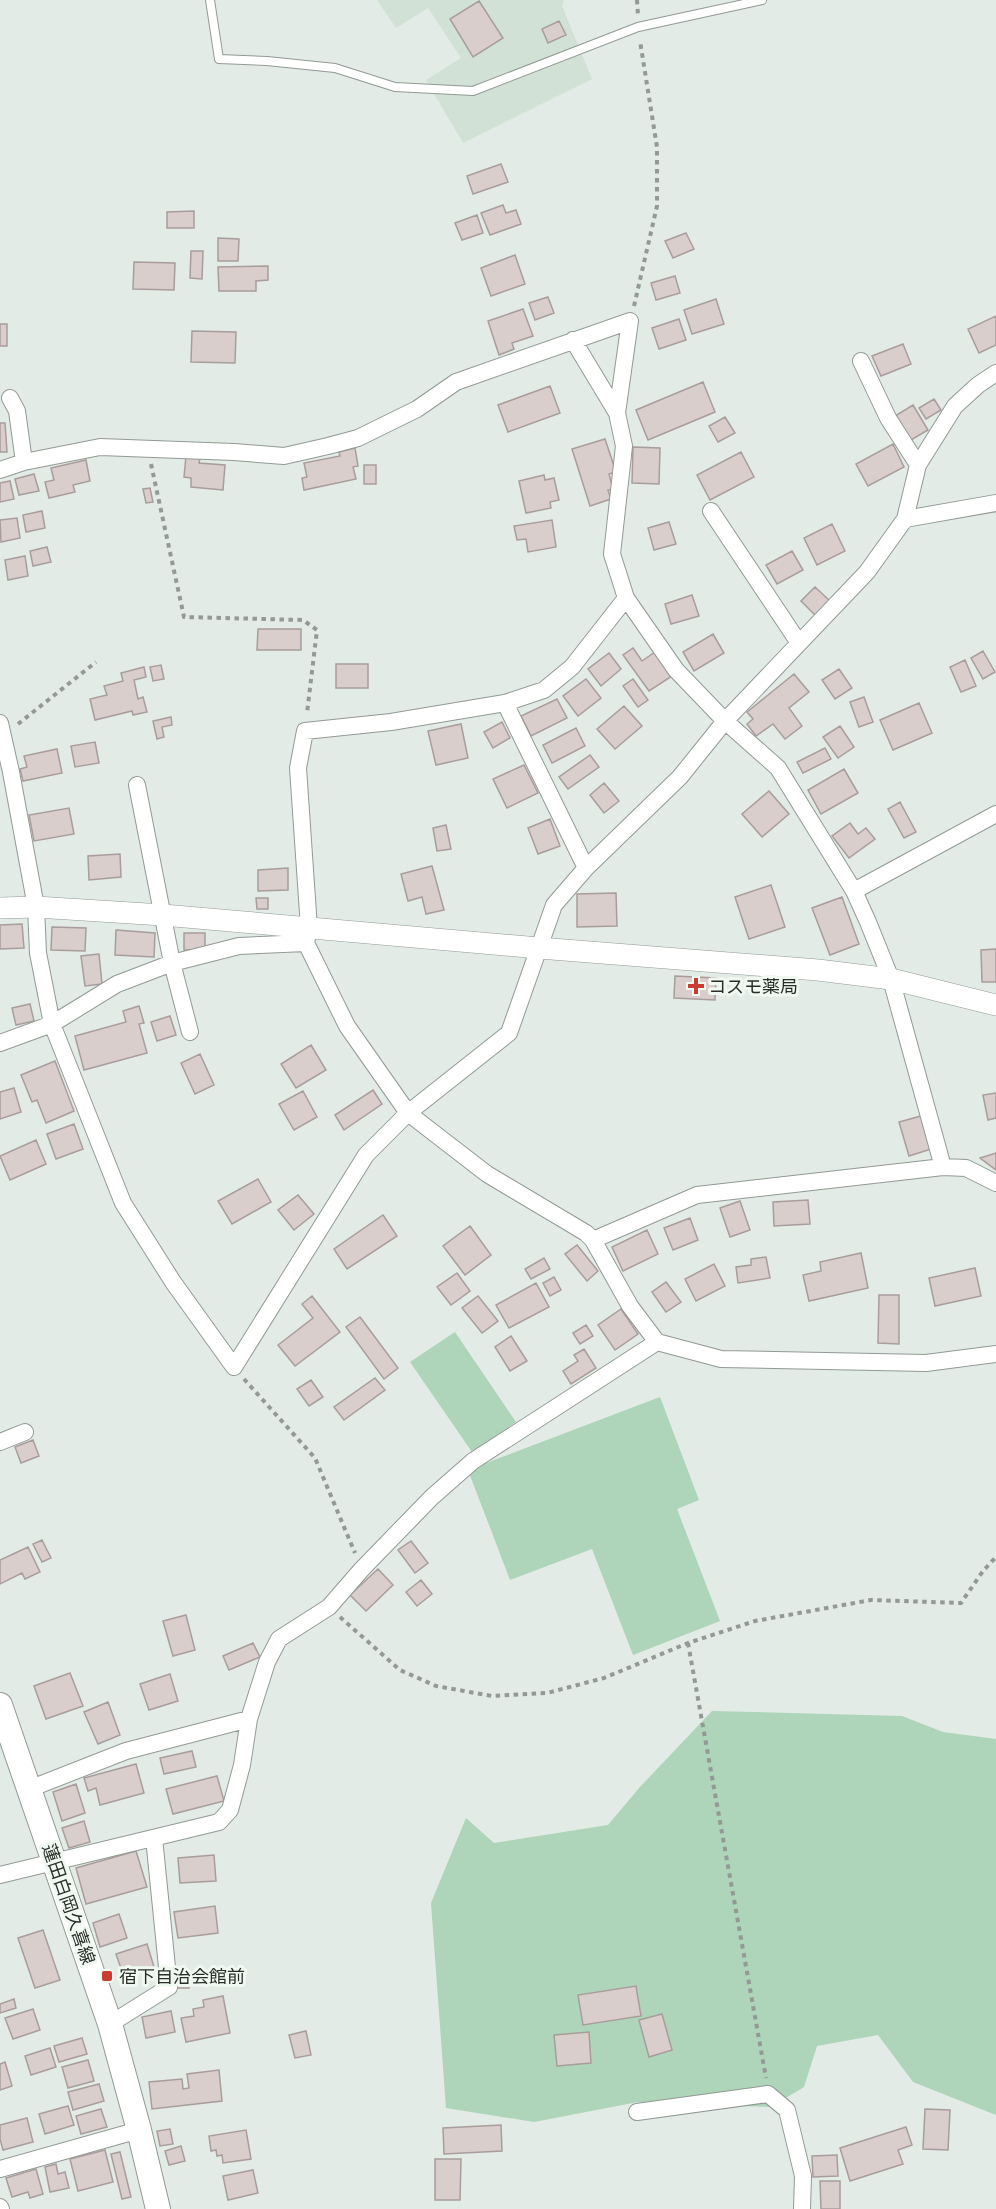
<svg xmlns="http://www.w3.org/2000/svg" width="996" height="2209" font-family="Quicksand,'Noto Sans JP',sans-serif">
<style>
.built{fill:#d1e1d5}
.green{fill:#aed4b9}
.building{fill:#dacecd;stroke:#a89d9c;stroke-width:1.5}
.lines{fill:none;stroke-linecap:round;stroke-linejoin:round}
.service-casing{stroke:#929a94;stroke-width:10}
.minor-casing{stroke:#929a94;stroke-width:18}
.tertiary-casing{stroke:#929a94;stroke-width:22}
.secondary-casing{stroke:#929a94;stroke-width:26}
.path{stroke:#939a95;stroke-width:4;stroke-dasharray:4.5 4.5;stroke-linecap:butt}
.service{stroke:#fff;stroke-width:8}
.minor{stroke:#fff;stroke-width:16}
.tertiary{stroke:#fff;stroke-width:21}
.secondary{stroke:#fff;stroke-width:24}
.poi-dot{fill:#c93c30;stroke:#eff9f2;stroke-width:2}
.labels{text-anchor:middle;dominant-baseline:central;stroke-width:6;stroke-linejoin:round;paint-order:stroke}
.poi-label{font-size:18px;fill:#2a2e2b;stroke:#eff9f2;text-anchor:start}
.street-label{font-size:18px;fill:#2a2e2b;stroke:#eff9f2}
</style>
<rect width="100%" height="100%" fill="#e2ebe5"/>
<path class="built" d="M377,0H564L562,6L592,79L463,143L426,80L461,58L428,8L396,28Z"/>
<path class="green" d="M455,1332L516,1422L472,1452L410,1362Z
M660,1397L699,1500L677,1509L720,1621L633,1655L592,1549L510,1580L468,1470Z
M712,1711L902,1716L943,1732L996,1739V2115L913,2082L878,2035L817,2046L804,2087L771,2107L638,2102L534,2122L446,2108L431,1903L466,1818L494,1843L608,1825L640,1787Z"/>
<path class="building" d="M479,1L503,38L473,57L450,19Z
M559,21L566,35L548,43L542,29Z
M501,164L508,182L473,194L467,176Z
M503,205L506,213L516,210L521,224L490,235L481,213Z
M194,211V228H167V212Z
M477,215L483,233L462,240L455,223Z
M686,233L694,249L673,258L665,241Z
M218,238L239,239L238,261H218Z
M191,251H203L202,279L190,278Z
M515,255L525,284L491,296L481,268Z
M134,262L175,263L174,290L133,289Z
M268,266V280L256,281V291H219L218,267Z
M675,276L680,293L656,300L651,283Z
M548,297L554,313L535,320L529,303Z
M716,299L724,324L692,334L684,310Z
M523,309L533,336L512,343L514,349L499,355L488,321Z
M996,316V345L979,353L968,329Z
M679,319L686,340L659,349L652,328Z
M0,324H7V346H0Z
M192,331L236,332L235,363L191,362Z
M903,344L911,364L881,376L872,356Z
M703,382L715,412L648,440L636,410Z
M550,386L560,413L508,432L498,405Z
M934,399L941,410L926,419L919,408Z
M913,405L928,430L911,440L895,416Z
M725,417L735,433L718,442L709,426Z
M0,423H5L7,452H0Z
M605,439L616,472L609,474L613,489L608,490L611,499L590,506L572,449Z
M893,444L904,467L868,486L856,464Z
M633,447L660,448L659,484L632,483Z
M355,448L358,466L353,467L356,479L304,490L302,478L307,477L304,463L340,456L339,452Z
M741,452L754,477L710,500L697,475Z
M186,456L200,458L199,463L225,465L223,490L191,487V478L184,477Z
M86,460L90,481L73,485L75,492L49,498L45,482L54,480L51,468Z
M364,465H376V484H364Z
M34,474L39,491L19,495L15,479Z
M544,475L545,480L554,478L559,500L550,502L551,508L526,513L519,481Z
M10,481L14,499L0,502V483Z
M150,488L153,502L146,503L143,489Z
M42,511L45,528L26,532L23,515Z
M17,518L20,538L1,542L0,520Z
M552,520L556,547L528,552L526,539L517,540L514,526Z
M669,522L676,544L654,550L648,528Z
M832,524L845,551L817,565L804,538Z
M47,547L51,562L33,566L30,551Z
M792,551L803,570L777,584L766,565Z
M25,556L28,576L8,580L5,560Z
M815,587L830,601L815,615L801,601Z
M692,595L699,616L671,624L665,604Z
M258,629H301V650H257Z
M713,634L724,653L694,671L683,652Z
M633,648L642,661L655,652L672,676L649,691L623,655Z
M983,651L995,672L983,679L971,658Z
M609,653L621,669L601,686L588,669Z
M965,660L976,686L961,692L950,667Z
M336,664H368V688H336Z
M161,665L164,679L153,681L150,667Z
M144,667L146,677L134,680L138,699L143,697L147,712L133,715L132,711L95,720L90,699L107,695L104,686L123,681L121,673Z
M839,669L852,688L835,699L822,680Z
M794,674L809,692L789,708L802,726L785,739L773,724L756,736L747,724L753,719L747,712Z
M586,679L601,698L578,716L563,696Z
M633,679L648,700L638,707L623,686Z
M864,697L873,722L859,727L850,702Z
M557,699L567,718L531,736L521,716Z
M919,703L932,733L893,750L880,720Z
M624,706L642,726L615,749L597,729Z
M171,717L172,725L162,727L164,737L157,739L153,721Z
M502,722L510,738L493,748L484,732Z
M461,724L468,758L436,765L428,731Z
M840,726L854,747L838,758L823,737Z
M576,728L585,746L552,763L543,745Z
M95,742L99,763L75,767L71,746Z
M825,748L831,759L803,773L797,762Z
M57,749L62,773L23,781L20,769L27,767L24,756Z
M590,755L599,767L568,789L559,777Z
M524,765L538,793L507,808L493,779Z
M844,769L858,793L821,814L808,790Z
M604,783L619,801L604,813L590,795Z
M769,791L789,814L762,837L742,814Z
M900,802L916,832L904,838L888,809Z
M69,808L74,834L34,841L29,815Z
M550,819L560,846L538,854L528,828Z
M850,823L858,834L866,828L875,839L849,858L832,836Z
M446,825L451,849L437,851L433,828Z
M120,854L121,877L89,880L88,856Z
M432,866L444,910L426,914L422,897L408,901L401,874Z
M288,868V890L258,891V870Z
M771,885L785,927L749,939L735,897Z
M616,893L617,926L577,927V894Z
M842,897L859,944L830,955L812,908Z
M256,898H268V909H257Z
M22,924L24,948L0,949V925Z
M52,927L86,928L85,951L51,950Z
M116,930L155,933L154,957L115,955Z
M184,933H205V950H184Z
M996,949V982H982L981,950Z
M99,954L102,984L85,986L81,956Z
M675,976L716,978L715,1000L674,998Z
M30,1004L34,1021L16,1025L12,1008Z
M139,1006L144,1023L139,1024L147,1053L84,1070L75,1036L126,1022L123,1011Z
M170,1016L176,1035L157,1041L151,1022Z
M311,1045L326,1070L296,1088L281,1064Z
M200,1054L214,1085L195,1094L181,1063Z
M55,1061L74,1111L46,1123L37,1100L32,1102L21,1075Z
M14,1088L21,1112L0,1119V1092Z
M373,1090L382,1104L344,1130L335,1115Z
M303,1091L317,1117L294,1130L279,1104Z
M996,1093V1118L988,1120L983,1095Z
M921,1116L931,1149L909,1156L899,1122Z
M74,1124L83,1149L56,1159L47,1134Z
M36,1140L46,1164L10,1180L0,1156Z
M996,1153V1170L980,1158Z
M258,1179L271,1202L232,1224L218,1201Z
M298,1195L314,1214L294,1230L278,1210Z
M808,1200L810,1224L774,1226L773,1202Z
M740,1201L750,1230L730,1237L720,1208Z
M383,1215L397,1236L347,1269L334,1249Z
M690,1218L698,1240L673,1250L664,1228Z
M470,1226L491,1255L465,1275L443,1246Z
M647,1230L658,1254L623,1271L612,1247Z
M577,1245L598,1271L587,1281L565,1254Z
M861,1253L868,1288L809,1301L803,1275L821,1271L820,1262Z
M766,1257L770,1278L738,1283L736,1267L751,1265V1259Z
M544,1258L550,1269L531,1279L525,1269Z
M714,1264L725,1286L696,1301L685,1279Z
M975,1268L981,1296L935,1306L929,1278Z
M457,1273L470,1291L451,1305L437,1287Z
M554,1277L561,1290L550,1296L543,1283Z
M666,1282L681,1302L666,1312L652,1292Z
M536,1283L549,1307L509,1328L496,1305Z
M879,1295H899V1344L878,1343Z
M312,1296L340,1332L295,1366L278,1345L313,1318L302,1304Z
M478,1296L498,1321L482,1333L462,1308Z
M621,1309L638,1334L615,1350L598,1325Z
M360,1317L398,1368L384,1379L346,1327Z
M586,1325L593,1336L580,1344L573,1333Z
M511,1336L527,1361L510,1371L495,1347Z
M584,1349L596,1368L571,1384L563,1371L578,1361L574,1355Z
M375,1378L385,1390L344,1420L334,1407Z
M311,1380L323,1397L309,1406L297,1389Z
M33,1440L39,1456L21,1463L15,1447Z
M42,1540L51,1558L42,1562L33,1544Z
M411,1541L428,1563L415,1573L398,1550Z
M28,1547L40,1572L25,1579L22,1573L0,1584V1560Z
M378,1569L393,1585L366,1611L350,1595Z
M421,1580L432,1594L417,1606L406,1592Z
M186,1615L195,1650L173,1656L163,1621Z
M253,1643L260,1657L229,1670L223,1656Z
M70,1673L83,1706L46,1719L34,1686Z
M170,1674L178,1701L149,1710L140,1684Z
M108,1702L120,1735L98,1744L84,1712Z
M192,1751L196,1767L164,1774L160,1758Z
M136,1764L144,1793L100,1805L96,1788L88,1791L84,1778Z
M217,1776L224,1801L173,1814L166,1789Z
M76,1784L85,1813L62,1821L53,1792Z
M84,1821L90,1842L69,1848L62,1828Z
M136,1851L147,1887L86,1904L76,1868Z
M214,1855L216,1881L180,1883L178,1858Z
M215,1906L218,1933L178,1938L174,1912Z
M119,1914L127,1938L100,1947L93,1923Z
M43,1930L60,1980L35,1988L18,1938Z
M147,1944L154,1967L124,1977L116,1954Z
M176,1973H190L189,1988H175Z
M636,1986L641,2016L583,2025L578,1995Z
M223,1996L230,2033L186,2042L181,2018L194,2016L193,2009L204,2007L203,2000Z
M14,1999L16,2008L0,2013V2004Z
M33,2009L40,2030L13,2039L5,2018Z
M171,2011L175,2032L146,2038L142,2017Z
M662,2014L672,2050L649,2057L639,2020Z
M306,2031L311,2055L295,2058L289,2035Z
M589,2032L591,2063L557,2066L554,2035Z
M82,2038L87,2054L59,2062L54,2046Z
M50,2048L56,2067L31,2075L25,2056Z
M88,2060L94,2081L68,2088L62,2067Z
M5,2062L12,2086L0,2090V2064Z
M219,2070L222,2101L152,2109L149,2082L182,2079L183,2089L189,2088L187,2074Z
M99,2084L104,2101L73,2110L68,2092Z
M68,2106L74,2125L45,2134L39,2114Z
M101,2109L107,2127L81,2134L76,2116Z
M925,2109L950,2110L948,2150L923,2149Z
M27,2118L33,2142L3,2150L0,2139V2125Z
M501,2125L502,2151L444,2154L443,2128Z
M906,2127L912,2145L898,2150L903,2164L850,2181L840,2148Z
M170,2129L173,2144L160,2146L157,2131Z
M246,2130L251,2159L223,2163L222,2155L217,2156L216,2150L211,2151L209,2136Z
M181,2146L185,2161L169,2165L165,2151Z
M105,2150L113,2182L78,2191L70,2159Z
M120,2152L131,2197L122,2199L111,2154Z
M837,2155L838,2176L813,2177L812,2156Z
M435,2159H461L460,2200H435Z
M56,2164L58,2174L65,2172L69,2188L50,2192L45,2167Z
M36,2169L43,2194L30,2198L28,2192L12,2197L6,2178Z
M253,2170L258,2193L228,2200L223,2176Z
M820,2181H840V2209H821Z"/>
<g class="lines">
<g class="service-casing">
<path id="service" d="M210,0L219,59L267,61L335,68L395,87L473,91L638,27L762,0"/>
</g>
<g class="minor-casing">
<path id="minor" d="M573,340L617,413
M861,361L888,418L918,465
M10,398L17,411L24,462
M0,470L24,462L100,447L234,452L284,456L328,446L358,438L417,409L456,382L630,321L617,413L624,446L612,554L626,598L676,670L725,721L778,768L854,891L868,922L891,979L943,1167
M711,511L799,643
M905,519L996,503
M626,598L572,667L544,690L505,703L391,722L305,731L298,768L309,928L306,943L347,1026L408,1113L487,1174L586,1233L593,1240L630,1306L657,1342L721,1359L926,1363L996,1354
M505,703L586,868
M0,723L11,772L36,907L38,953L52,1024L123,1203L173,1282L234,1367L366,1155L408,1113L509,1033L554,905L586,868L680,777L725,721L867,572L905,519L918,465L955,406L978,385L996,373
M137,785L172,963L190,1032
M854,891L996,814
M0,1043L52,1024L117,984L172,963L239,946L306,943
M593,1240L697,1195L943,1167L966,1168L996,1183
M0,1442L25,1432
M29,1789L126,1751L249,1719
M0,1875L219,1822L230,1810L242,1765L249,1719L267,1662L279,1639L329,1607L362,1569L432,1497L473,1461L657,1342
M110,2024L169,1987L154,1838
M637,2112L768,2094L787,2110L803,2176L802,2209
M0,2169L139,2130
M0,2207L1,2209"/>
</g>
<g class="tertiary-casing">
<path id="tertiary" d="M0,908L36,907L163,915L539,948L818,970L891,979L996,1005"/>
</g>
<g class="secondary-casing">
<path id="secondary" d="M0,1705L110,2024L139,2130L158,2209"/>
</g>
<path class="path" d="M637,0L638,16
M634,306L657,206V147L640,41
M151,464L184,617L303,620L317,630L307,713
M18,724L96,662
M244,1379L315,1458L355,1553
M340,1617L400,1670L436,1686L492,1696L547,1693L604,1678L688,1643L755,1621L871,1600L961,1603L983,1571L996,1557
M688,1643L766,2078"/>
<use href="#service" class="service"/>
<use href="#minor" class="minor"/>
<use href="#tertiary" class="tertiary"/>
<use href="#secondary" class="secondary"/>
</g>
<g class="poi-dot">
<path d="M693 977h6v6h6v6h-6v6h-6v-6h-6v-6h6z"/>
<rect x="101" y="1970" width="12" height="12" rx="3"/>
</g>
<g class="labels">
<g class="poi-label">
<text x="708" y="986">コスモ薬局</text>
<text x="119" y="1976">宿下自治会館前</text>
</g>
<g class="street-label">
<text transform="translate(69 1904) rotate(71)">蓮田白岡久喜線</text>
</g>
</g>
</svg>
